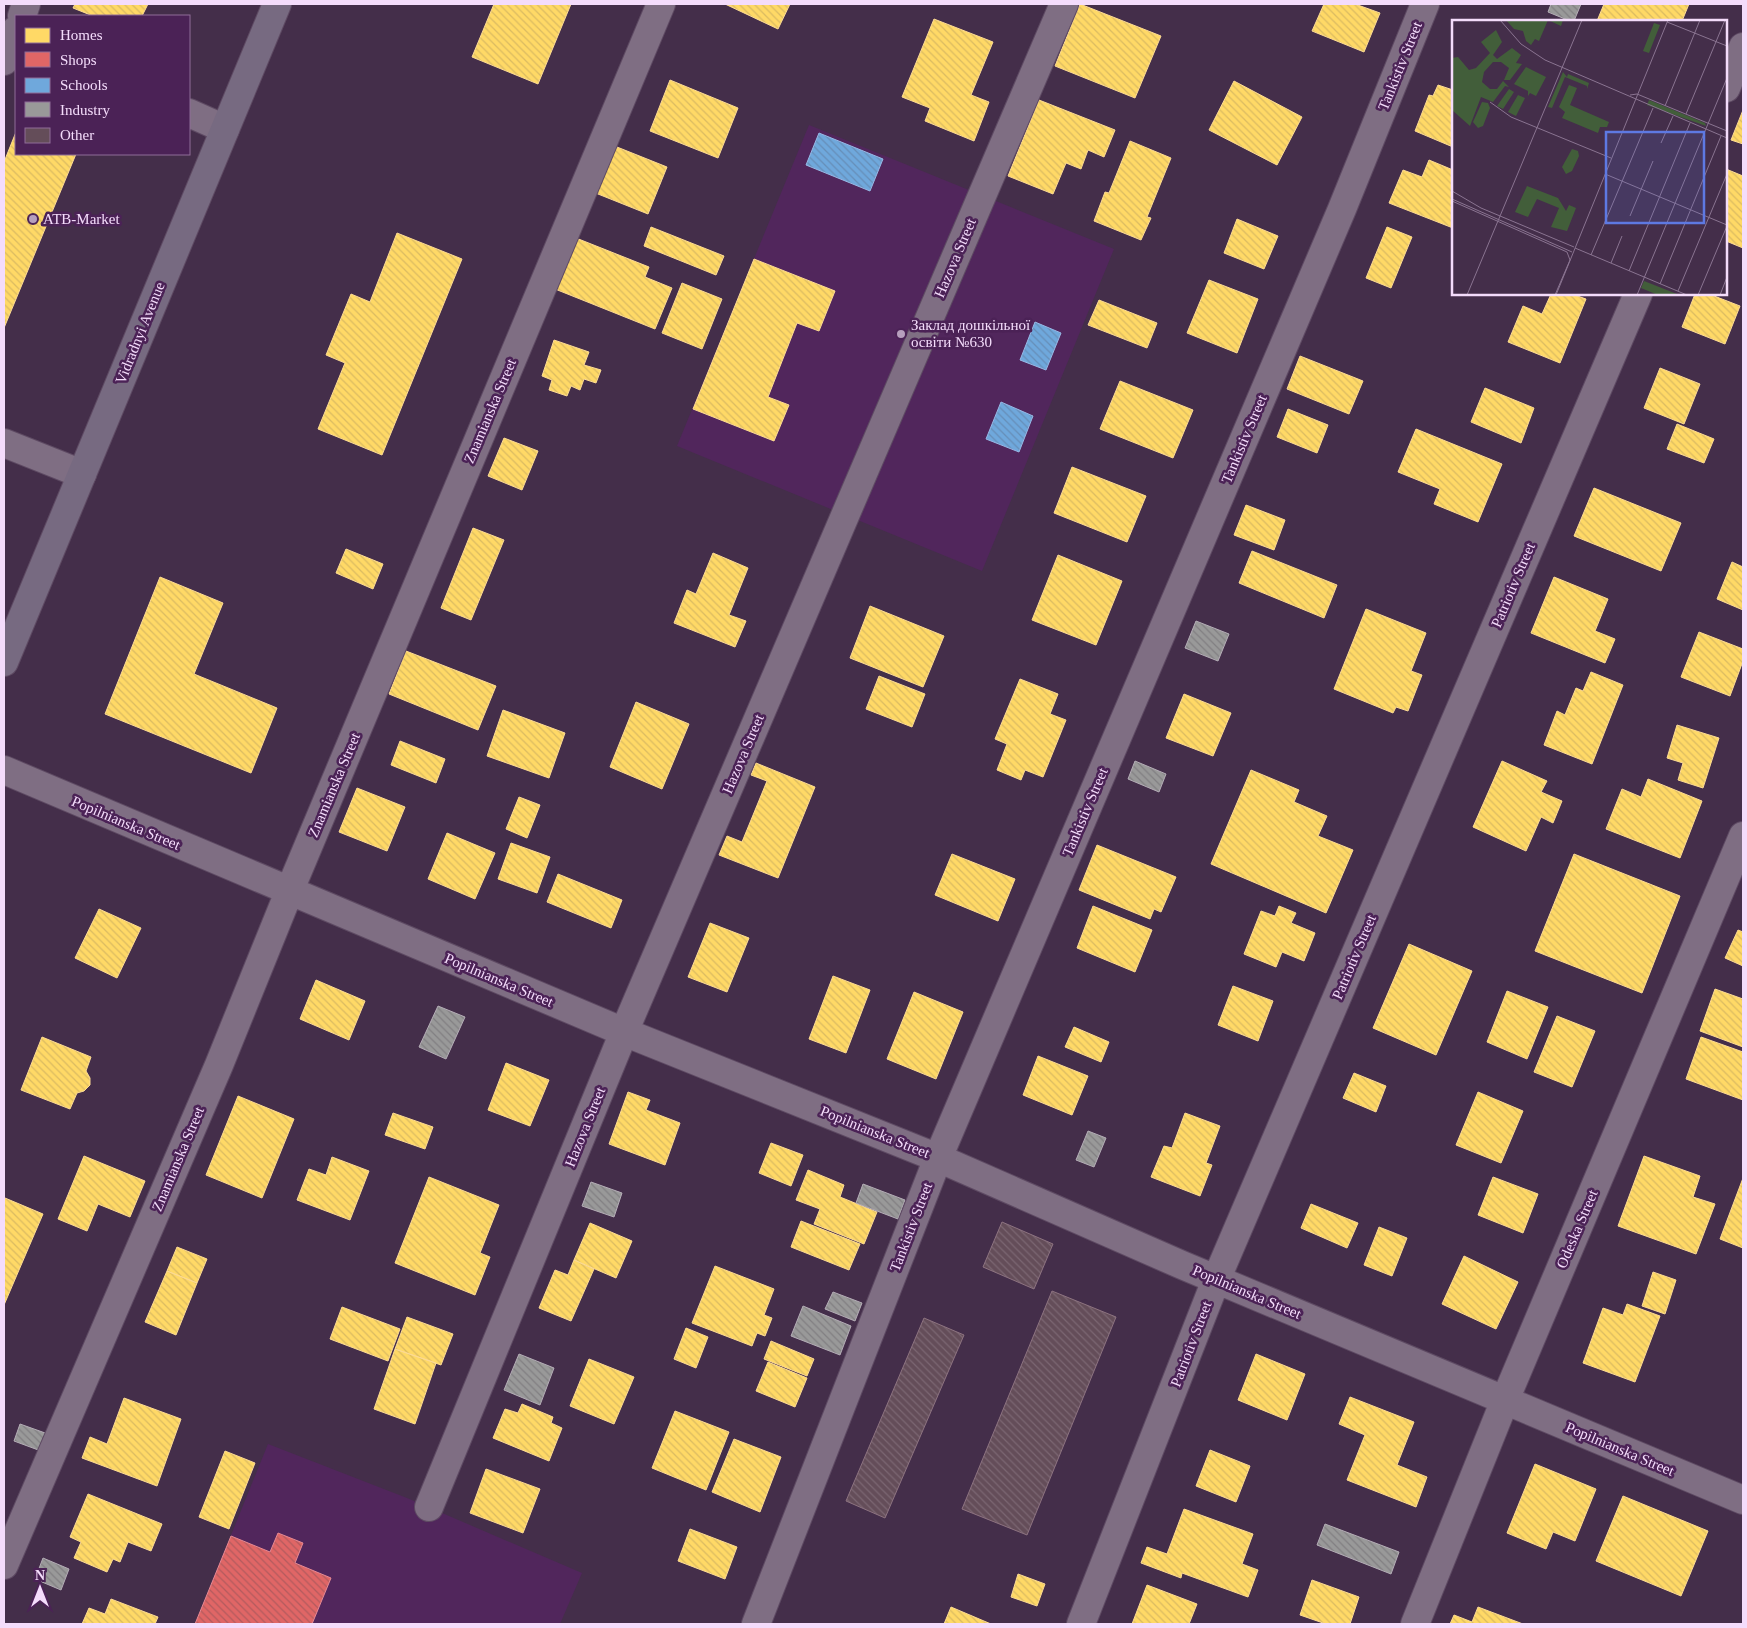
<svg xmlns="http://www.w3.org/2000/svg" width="1747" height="1628" font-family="Georgia,serif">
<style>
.built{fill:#51265c}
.homes{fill:url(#homes-back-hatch);stroke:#fcda93}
.shops{fill:url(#shops-back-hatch);stroke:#e68993}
.schools{fill:url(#schools-back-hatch);stroke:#97b8e5}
.industry{fill:url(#industry-back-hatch);stroke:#b4adb6}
.building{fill:url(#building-back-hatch);stroke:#8d7380}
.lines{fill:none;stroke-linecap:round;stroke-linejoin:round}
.minor-casing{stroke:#5e4a63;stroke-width:30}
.major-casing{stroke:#5e4a63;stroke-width:30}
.minor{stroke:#7f6e83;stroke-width:28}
.major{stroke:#776a81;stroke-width:28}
.poi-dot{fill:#b69fbd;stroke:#4b2256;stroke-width:2}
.labels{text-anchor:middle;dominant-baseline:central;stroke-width:5;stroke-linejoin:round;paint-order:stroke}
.street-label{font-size:15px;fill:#f4dcfb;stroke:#4b2256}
.poi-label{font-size:15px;fill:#f4dcfb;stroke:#4b2256;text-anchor:start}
.inset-road{fill:none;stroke:#8a7491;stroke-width:1}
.view{fill:#5e79e2;fill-opacity:0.15;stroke:#5e79e2;stroke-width:2.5}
.inset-edge{fill:none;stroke:#f4dcfb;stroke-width:2.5}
</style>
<defs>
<pattern id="homes-back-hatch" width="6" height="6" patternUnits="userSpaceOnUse" patternTransform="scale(1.25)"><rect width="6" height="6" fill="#ffd966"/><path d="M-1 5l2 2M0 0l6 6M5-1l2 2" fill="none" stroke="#dbbb61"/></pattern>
<pattern id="shops-back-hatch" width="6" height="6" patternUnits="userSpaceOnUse" patternTransform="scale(1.25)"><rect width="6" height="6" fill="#e06666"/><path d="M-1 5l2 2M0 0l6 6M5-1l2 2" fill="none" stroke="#b35b5e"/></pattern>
<pattern id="schools-back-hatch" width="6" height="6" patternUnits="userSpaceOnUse" patternTransform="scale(1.25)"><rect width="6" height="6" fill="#6fa8dc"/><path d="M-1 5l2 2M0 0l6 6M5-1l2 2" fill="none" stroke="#668eb8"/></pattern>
<pattern id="industry-back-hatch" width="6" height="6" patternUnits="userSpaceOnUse" patternTransform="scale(1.25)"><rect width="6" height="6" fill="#999"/><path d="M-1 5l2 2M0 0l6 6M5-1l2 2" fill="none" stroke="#817f82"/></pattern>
<pattern id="building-back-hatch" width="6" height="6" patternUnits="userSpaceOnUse" patternTransform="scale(1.25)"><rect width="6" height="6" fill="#644d59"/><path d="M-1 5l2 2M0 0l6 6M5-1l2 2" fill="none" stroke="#7b6672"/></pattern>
</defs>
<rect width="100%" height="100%" fill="#442e4a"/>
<path class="built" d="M809,125L1114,249L982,571L677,446Z
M268,1444L407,1498L582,1573L560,1624H195Z"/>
<path class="homes" d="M75,4H148L142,16H93L73,8Z
M494,4H571L538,84L472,57Z
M725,4H790L778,29Z
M1080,4L1161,36L1135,98L1055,66Z
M1324,4H1355L1380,13L1364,52L1312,31Z
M1604,4H1689L1682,21H1597Z
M934,19L993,42L971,95L989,102L974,141L925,121L930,108L902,97Z
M670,80L738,108L718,158L650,131Z
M1234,81L1302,117L1277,165L1209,130Z
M1438,85L1453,90V147L1415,131L1429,95L1433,96Z
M1039,100L1115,130L1104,157L1088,150L1081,169L1066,163L1053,194L1008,176Z
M1743,110V144L1731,140Z
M16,132V154H76L4,328V162Z
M1130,141L1171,158L1147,217L1151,218L1141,240L1094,221L1105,192L1109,193Z
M612,145L667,167L648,214L593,192Z
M1429,160L1453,170V228L1389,203L1403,170L1422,177Z
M1726,169L1743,176V248L1726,241V214L1728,208L1726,207Z
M1237,219L1278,236L1264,269L1224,253Z
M651,227L724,256L716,275L644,246Z
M1387,227L1412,237L1391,288L1366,278Z
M397,233L462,259L382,455L318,429L345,363L326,355L351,294L370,302Z
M576,238L649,267L645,277L672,288L655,329L555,289Z
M754,259L835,291L819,331L797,323L768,397L789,405L774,441L693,409Z
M1209,280L1258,299L1237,353L1187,333Z
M682,283L722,299L702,349L662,333Z
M1551,294H1572L1586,299L1560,363L1508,342L1523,306L1542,314Z
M1695,294H1709L1740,306L1725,344L1682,327Z
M1099,300L1157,323L1147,348L1088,325Z
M554,340L589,352L584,365L601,370L596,383L584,379L580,390L571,386L567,396L549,390L552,380L542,376Z
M1300,356L1363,381L1349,414L1287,389Z
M1660,368L1700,384L1684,424L1644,408Z
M1120,381L1193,410L1173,458L1100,429Z
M1485,388L1534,408L1521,443L1471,422Z
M1288,409L1328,425L1317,453L1277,437Z
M1677,424L1714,439L1704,463L1667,449Z
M1416,429L1502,464L1478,522L1434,504L1440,489L1398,472Z
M504,438L538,451L522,490L488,476Z
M1072,467L1146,496L1127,542L1054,513Z
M1594,488L1681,523L1661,571L1574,536Z
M1246,505L1285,520L1274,550L1234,535Z
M473,528L504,540L471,620L441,608Z
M346,549L383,564L373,589L336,573Z
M1252,551L1337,585L1324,618L1239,583Z
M713,553L748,568L729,615L746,621L735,647L674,623L687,590L696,594Z
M1058,555L1122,581L1096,645L1032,620Z
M1732,562L1743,567V610L1717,599Z
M160,577L223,603L194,674L277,708L251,773L105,714Z
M1554,577L1608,599L1595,631L1615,639L1605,663L1531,633Z
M870,606L944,636L923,687L850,658Z
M1366,609L1426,633L1411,671L1422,675L1408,711L1396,707L1393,713L1334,689Z
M1699,632L1743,649V661L1730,696L1681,677Z
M406,651L496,686L478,730L389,694Z
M1591,672L1623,685L1592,764L1544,745L1557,711L1565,715L1576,688L1583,691Z
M879,676L925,694L912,727L866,709Z
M1020,679L1058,694L1050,714L1066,720L1043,777L1025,770L1021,780L997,770L1007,744L995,739Z
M1184,694L1231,713L1213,756L1166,738Z
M636,702L689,724L662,789L610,767Z
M503,710L565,733L549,778L487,756Z
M1677,725L1719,738L1703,788L1678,780L1683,763L1667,758Z
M400,741L445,759L436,783L391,765Z
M1502,761L1547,781L1541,792L1562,801L1553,823L1541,817L1526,851L1473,827Z
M756,763L815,787L778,878L719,855L727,836L742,842L767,781L751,775Z
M1251,770L1299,790L1294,802L1327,816L1318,836L1353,850L1326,913L1211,864Z
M1648,779L1702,801L1680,858L1606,829L1622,789L1641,797Z
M357,788L405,807L387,851L339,832Z
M519,797L540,805L527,838L506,829Z
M447,833L495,853L475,899L428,879Z
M511,843L550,857L537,893L498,879Z
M1097,845L1176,877L1161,912L1154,909L1150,919L1079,890Z
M952,854L1015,879L998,921L935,895Z
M1574,854L1680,896L1642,993L1535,951Z
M558,874L622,900L611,928L547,902Z
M1093,906L1152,930L1135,972L1077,948Z
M1279,906L1296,913L1291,923L1315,933L1304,961L1282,952L1276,967L1244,954L1261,911L1275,916Z
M99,909L141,928L117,978L75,958Z
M710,923L749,938L727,992L688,977Z
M1738,930L1743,932V966L1725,958Z
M1409,944L1472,971L1436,1055L1373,1028Z
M833,976L870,990L846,1053L809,1039Z
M316,980L365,1001L349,1040L300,1019Z
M1233,986L1273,1001L1258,1041L1218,1025Z
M1715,989L1743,999V1047L1700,1031Z
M1507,991L1548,1007L1527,1059L1487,1042Z
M914,992L963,1012L936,1079L887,1059Z
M1557,1016L1595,1031L1572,1087L1534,1072Z
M1074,1027L1109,1042L1101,1062L1065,1047Z
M42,1037L91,1057L86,1071L90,1078V1085L84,1091L77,1093L70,1109L21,1090Z
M1701,1037L1743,1052V1100L1686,1079Z
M1038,1056L1088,1076L1072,1115L1023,1095Z
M506,1063L549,1080L530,1126L488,1110Z
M1354,1073L1386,1086L1376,1112L1343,1098Z
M628,1092L650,1100L646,1110L680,1123L665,1165L609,1144Z
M1478,1092L1523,1111L1501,1163L1456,1145Z
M238,1096L294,1119L262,1198L206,1175Z
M393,1113L433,1127L425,1149L385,1135Z
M1185,1113L1220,1126L1206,1163L1212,1165L1200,1196L1151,1177L1164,1146L1172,1148Z
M771,1143L803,1155L791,1186L759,1173Z
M84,1156L145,1181L130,1217L98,1204L87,1231L58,1219Z
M1644,1156L1700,1176L1693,1197L1715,1204L1696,1254L1618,1226Z
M332,1157L369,1171L350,1220L297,1200L309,1169L326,1175Z
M808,1170L844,1185L840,1197L877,1212L864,1244L814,1224L820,1209L796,1200Z
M429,1177L499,1205L480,1253L490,1257L475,1295L395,1263Z
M1493,1177L1538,1194L1523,1233L1478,1215Z
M1743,1178V1248L1720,1239Z
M5,1198L43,1214L4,1305V1201Z
M1311,1204L1358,1223L1347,1248L1301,1228Z
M801,1221L860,1244L849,1270L791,1247Z
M590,1223L632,1241L616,1278L574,1260Z
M1379,1227L1407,1238L1392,1276L1364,1265Z
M177,1247L207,1259L197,1283L167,1271Z
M1464,1256L1518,1282L1496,1329L1442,1304Z
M574,1260L594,1269L571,1321L539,1308L555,1270L568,1275Z
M715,1266L774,1289L764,1315L772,1318L765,1336L757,1333L752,1346L692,1323Z
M167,1271L197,1283L176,1335L145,1322Z
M1653,1272L1676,1280L1665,1314L1642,1306Z
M1627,1304L1660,1316L1635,1382L1583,1363L1603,1308L1623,1315Z
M342,1307L400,1329L388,1361L330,1339Z
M407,1317L453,1334L441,1365L395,1349Z
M686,1328L708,1337L696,1368L674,1359Z
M771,1341L814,1359L807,1376L764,1359Z
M395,1349L436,1363L415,1424L374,1409Z
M1256,1354L1305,1374L1287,1420L1238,1400Z
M589,1359L634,1377L614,1424L570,1406Z
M768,1362L807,1378L795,1407L756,1391Z
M1350,1397L1414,1422L1397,1465L1427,1477L1416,1507L1347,1480L1365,1435L1339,1424Z
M124,1398L181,1419L157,1486L82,1458L90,1437L107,1444Z
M522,1404L553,1417L551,1423L562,1428L549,1461L493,1438L505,1409L518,1413Z
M675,1411L729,1432L706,1490L652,1468Z
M734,1439L781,1457L760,1512L712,1492Z
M1210,1450L1250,1466L1236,1502L1196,1486Z
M225,1451L255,1463L229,1529L199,1517Z
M1535,1464L1596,1489L1575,1541L1553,1532L1546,1549L1507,1533Z
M486,1469L540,1489L523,1533L470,1513Z
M88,1494L162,1524L151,1551L128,1542L120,1562L113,1559L107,1572L74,1558L81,1542L70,1537Z
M1623,1496L1708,1531L1681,1596L1596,1561Z
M1184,1509L1253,1534L1242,1564L1258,1570L1248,1597L1182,1573L1181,1578L1141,1563L1147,1547L1167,1554Z
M690,1529L737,1547L725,1579L678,1561Z
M1018,1574L1045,1584L1037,1606L1011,1597Z
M1312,1580L1359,1597L1350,1624H1326L1300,1615Z
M1147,1585L1197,1604L1189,1624H1132Z
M111,1599L158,1617L155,1624H82L89,1608L105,1614Z
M951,1607L991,1624H944Z
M1478,1607L1523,1624H1450L1454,1615L1472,1622Z"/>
<path class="shops" d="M278,1533L303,1543L295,1563L331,1578L312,1624H195L231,1536L270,1552Z"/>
<path class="schools" d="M819,133L883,159L870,191L806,165Z
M1035,322L1061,333L1046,370L1020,360Z
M1001,402L1033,416L1019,452L986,439Z"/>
<path class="industry" d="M1551,4H1581L1574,21H1570L1548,12Z
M1196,621L1229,634L1218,661L1185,648Z
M1135,761L1166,774L1159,792L1128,779Z
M438,1006L465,1017L446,1059L419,1047Z
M1088,1131L1106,1138L1094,1167L1076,1160Z
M591,1182L622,1193L614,1217L582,1206Z
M863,1184L905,1200L898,1219L856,1203Z
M833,1292L862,1303L855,1321L825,1309Z
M803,1306L851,1326L840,1355L791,1336Z
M519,1354L554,1368L540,1405L504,1390Z
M20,1424L48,1434L41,1451L14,1441Z
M1325,1524L1399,1552L1391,1574L1317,1545Z
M43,1558L69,1569L61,1590L35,1579Z"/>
<path class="building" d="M1002,1222L1053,1244L1034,1289L983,1267Z
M1052,1291L1116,1317L1027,1535L962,1509Z
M924,1318L964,1335L885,1518L846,1501Z"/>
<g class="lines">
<g class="minor-casing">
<path id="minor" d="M22,16L26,4
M4,61L16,30
M1726,88L1743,47
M189,113L225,129
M4,443L82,474
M4,770L624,1032L938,1158L1182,1265L1743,1500
M429,1507L624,1032L1064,4
M4,1565L219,1065L289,892L661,4
M756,1624L938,1158L1342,209L1425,4
M1081,1624L1216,1280L1638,294
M1415,1624L1505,1400L1743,836"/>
</g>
<g class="major-casing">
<path id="major" d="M4,662L277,4"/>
</g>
<use href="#minor" class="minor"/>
<use href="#major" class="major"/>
</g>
<g class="poi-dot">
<circle cx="33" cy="219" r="5"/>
<circle cx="901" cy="334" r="5"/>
</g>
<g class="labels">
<g class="street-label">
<text transform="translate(1400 66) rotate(-68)">Tankistiv Street</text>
<text transform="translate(955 258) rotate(-67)">Hazova Street</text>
<text transform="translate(140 333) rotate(-68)">Vidradnyi Avenue</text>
<text transform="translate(490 411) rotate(-67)">Znamianska Street</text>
<text transform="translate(1244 439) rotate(-67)">Tankistiv Street</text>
<text transform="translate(1513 585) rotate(-67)">Patriotiv Street</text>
<text transform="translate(743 754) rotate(-67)">Hazova Street</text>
<text transform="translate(334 785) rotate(-67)">Znamianska Street</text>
<text transform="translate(1085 812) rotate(-67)">Tankistiv Street</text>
<text transform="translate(126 823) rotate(23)">Popilnianska Street</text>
<text transform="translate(1354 957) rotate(-67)">Patriotiv Street</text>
<text transform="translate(499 980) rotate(23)">Popilnianska Street</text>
<text transform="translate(585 1127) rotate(-68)">Hazova Street</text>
<text transform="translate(875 1132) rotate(22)">Popilnianska Street</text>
<text transform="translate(178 1159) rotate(-67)">Znamianska Street</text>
<text transform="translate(911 1227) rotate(-69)">Tankistiv Street</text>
<text transform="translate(1577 1229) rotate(-67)">Odeska Street</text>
<text transform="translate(1247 1292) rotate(23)">Popilnianska Street</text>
<text transform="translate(1191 1344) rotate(-69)">Patriotiv Street</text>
<text transform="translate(1620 1449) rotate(23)">Popilnianska Street</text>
</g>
<g class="poi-label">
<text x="43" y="219">ATB-Market</text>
<text x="911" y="325">Заклад дошкільної<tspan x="911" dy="17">освіти №630</tspan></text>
</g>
</g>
<g transform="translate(1452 20)">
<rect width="275" height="275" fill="#442e4a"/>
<path d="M74,47L94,57L84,76L78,73L76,76V71L62,64ZM111,52L115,57L116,54L137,63L135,69V66L113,57L100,88L96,87ZM57,69L62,72L51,89L45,86ZM66,75L73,78L64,96L56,92ZM75,166L106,178L114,191L117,185L124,188L115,211L99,207L107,188L85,179L76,197L63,192ZM192,261L225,274V275H206L189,268Z" fill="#425e3a"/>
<path d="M54,0H111L109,6L96,0L87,21L83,19L79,25L74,21L71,11L62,9ZM202,3L208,5L197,33L191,31ZM44,10L50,22L41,35L45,39L60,28L69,35L64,43L70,44L58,60H52L57,48L49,42H41L32,52L30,62L38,69H45L51,61L57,67L53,66L41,82L29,77L18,106L0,90V38L6,37L17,50L24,48L38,33L29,22ZM117,65L125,68L118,85L157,102L155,107H148L146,113L110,98L113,92L107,87ZM197,80L253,103L254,106L195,85Z" fill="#425e3a"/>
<path d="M30,82L36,83L38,88L31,106L26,108L21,102ZM120,129L126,131L127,136L120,151L114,154L110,147Z" fill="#425e3a"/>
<path class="inset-road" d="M48,0L69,24L93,40L275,118M215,2L275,26M178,75L185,74L275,111M38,82L59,97L159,138M213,86L248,0M234,94L273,0M209,123L221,96M153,154L275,205M0,171L29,188L122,227M0,179L120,232M0,181L115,232L118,240L103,275M178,196L201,141M123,228L235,275M139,235L201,88M159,243L170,216M177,251L238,103M208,264L269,116M226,271L275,154M15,275L130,0M104,275L216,0M185,275L275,58M246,275L275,206M268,275L275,257"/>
<path class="view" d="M154,112H252V203H154Z"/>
<rect width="275" height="275" class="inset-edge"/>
</g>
<rect width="1747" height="1628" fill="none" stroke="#f4dcfb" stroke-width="10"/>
<rect x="15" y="15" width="175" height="140" fill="#4b2256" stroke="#8f6c98"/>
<rect x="25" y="28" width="25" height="15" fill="#ffd966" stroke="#8f6c98"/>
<text x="60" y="40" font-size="15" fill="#f4dcfb">Homes</text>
<rect x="25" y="52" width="25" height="15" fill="#e06666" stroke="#8f6c98"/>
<text x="60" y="65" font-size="15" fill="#f4dcfb">Shops</text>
<rect x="25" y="78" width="25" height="15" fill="#6fa8dc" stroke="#8f6c98"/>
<text x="60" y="90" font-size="15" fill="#f4dcfb">Schools</text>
<rect x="25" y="102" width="25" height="15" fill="#999999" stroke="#8f6c98"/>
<text x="60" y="115" font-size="15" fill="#f4dcfb">Industry</text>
<rect x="25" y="128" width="25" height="15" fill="#644d59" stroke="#8f6c98"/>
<text x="60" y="140" font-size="15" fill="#f4dcfb">Other</text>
<g transform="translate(40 1588)" stroke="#4b2256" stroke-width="4" paint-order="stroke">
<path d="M0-4L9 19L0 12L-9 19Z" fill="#f4dcfb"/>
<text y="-8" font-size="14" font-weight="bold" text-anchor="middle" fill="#f4dcfb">N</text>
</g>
</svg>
